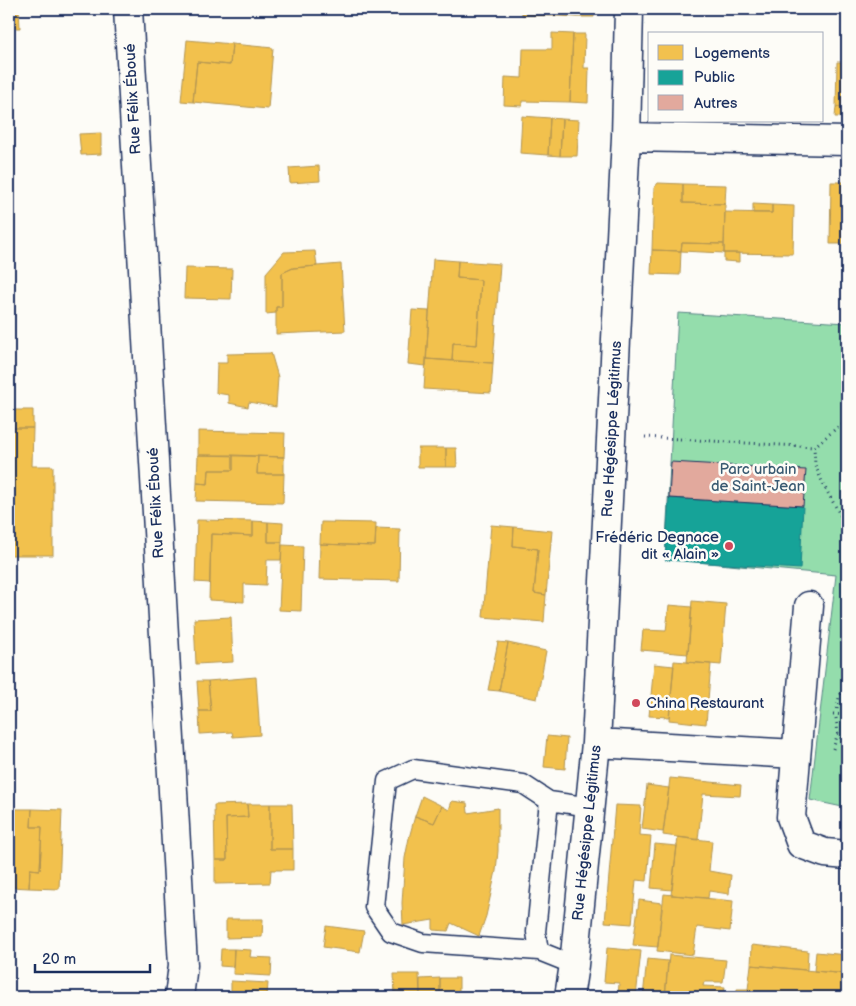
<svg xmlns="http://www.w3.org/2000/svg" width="856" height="1006" font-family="'Balsamiq Sans',sans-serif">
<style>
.green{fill:#94ddac;stroke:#588685}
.homes{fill:#f2c14e;stroke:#b29553}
.public{fill:#17a398;stroke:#188087}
.building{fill:#e2a99d;stroke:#1b2f5e}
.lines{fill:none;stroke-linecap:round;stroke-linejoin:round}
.service-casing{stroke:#1b2f5e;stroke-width:21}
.minor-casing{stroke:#1b2f5e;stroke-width:31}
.primary-casing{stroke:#1b2f5e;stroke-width:31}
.path{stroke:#1b2f5e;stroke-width:3;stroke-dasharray:1 4;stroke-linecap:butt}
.service{stroke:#fdfcf7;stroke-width:18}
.minor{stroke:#fdfcf7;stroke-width:28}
.primary{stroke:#fdfcf7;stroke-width:28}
.poi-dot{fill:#d1495b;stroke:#fdfcf7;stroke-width:2}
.labels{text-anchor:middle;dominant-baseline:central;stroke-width:5;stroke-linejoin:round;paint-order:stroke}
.street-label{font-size:15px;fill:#1b2f5e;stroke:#fdfcf7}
.park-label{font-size:15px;fill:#395a72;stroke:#fdfcf7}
.poi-label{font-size:15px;fill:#1b2f5e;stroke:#fdfcf7;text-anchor:end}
</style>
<rect width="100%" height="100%" fill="#fdfcf7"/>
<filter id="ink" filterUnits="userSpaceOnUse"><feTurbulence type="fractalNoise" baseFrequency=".02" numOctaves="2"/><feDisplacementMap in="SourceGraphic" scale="10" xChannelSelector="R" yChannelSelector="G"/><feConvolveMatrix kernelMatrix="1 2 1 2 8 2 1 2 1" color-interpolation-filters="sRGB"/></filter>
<g filter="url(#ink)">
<path class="green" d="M678,313L847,323V808L810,800L836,575L665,559Z"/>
<path class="homes" d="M9,9H19L20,28H9Z
M522,9H561V16L522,15Z
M561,9H577V17L561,16Z
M577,9H594V17H577Z
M552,33L573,34L570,102L522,101V106L504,105L505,77L522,78L523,49H552Z
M573,34H585L584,68H589L588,103L570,102Z
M187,40L232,44L230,65L197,62L193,102L181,101Z
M232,44L273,48L268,109L193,102L197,62L230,65Z
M837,62H847V107H836Z
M836,107H847V117H835Z
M522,116L550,118L548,155L520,153Z
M550,118L562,119L560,156L548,155Z
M562,119L579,120L577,156H560Z
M101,133V154L81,155L79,134Z
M319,166L320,181L290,183L289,168Z
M831,182H847V244H830Z
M658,183L683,184V203L725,204L724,244L682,243L681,251L652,250L654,188Z
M683,184L726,185L725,204L683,203Z
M753,204L772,205V213H753Z
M772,205L794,206L793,254L724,253L725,212L772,213Z
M682,243L724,244V253L681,251Z
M652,250L681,251L680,275L651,274Z
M315,251L317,266L293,268L282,273V307H276V313L266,314V273L284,252Z
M724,253H739V262L724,261Z
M433,259L458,261L457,278L481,280L477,345L453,343L452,361L426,359Z
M458,261L500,264L493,363L452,361L453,343L477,345L481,280L457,278Z
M341,264L345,331L276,334V307H282V273L293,268Z
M185,268L232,269L231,299L184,298Z
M412,310L429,311L426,366L408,364Z
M271,353L278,377L276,407L249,402L248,407L229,403V395L216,393L217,363H227V354Z
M426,359L493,363L491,393L424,389Z
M9,410H33V428H9Z
M9,428H33L32,466H53V555H9Z
M198,431L285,433L284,457L198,455Z
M418,448H446V467H418Z
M446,448H456L457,467H446Z
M198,455H233V470H209L208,484L197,483Z
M233,455L258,456L257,474H284L283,503L196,501L197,483L208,484L209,470H233Z
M258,456L284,457V474H257Z
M197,520L253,521V536L211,534L210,583L195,582Z
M253,521L268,522V542H282L281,560H267L266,585L244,584V602L209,600L211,534L253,536Z
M268,522L283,523L282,542H268Z
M321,522L376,523L375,546L320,544Z
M491,525L514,527L513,546L538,549L534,593L546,595L544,622L483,617Z
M514,527L552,531L546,595L534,593L538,549L513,546Z
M376,528L400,529L399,581L319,579L320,544L375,546Z
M282,545L303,546L301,611L279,610Z
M692,601L726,604L721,665L687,662Z
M669,605L692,607L688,654L641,650L643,630L666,631Z
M231,617L233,662L196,664L194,619Z
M498,642L508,643L499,691L488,690Z
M508,643L546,651L537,699L499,691Z
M674,661L711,664L706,724L669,720Z
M654,664L674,666L669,717L649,716Z
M256,677L260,735L233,737L232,732L200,734L199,711H211L208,681Z
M197,681H208L211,711H199Z
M547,736L567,738L565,769L544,767Z
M670,778L741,785L740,796L703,794L698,840L663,835Z
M647,785L669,788L663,832L642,829Z
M422,796L442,806L434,823L415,816Z
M452,801L467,803L468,813L498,808V851L496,871L486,916L479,936L451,923L448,931L433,930V920L403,925L402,903L405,858L409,838L415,816L434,823L442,806L449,810Z
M247,804H270V849H293V870H271L270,883L215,884V860H227L226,818L248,817Z
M247,804L248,817L226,818L227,860H215L214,805Z
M270,804H292L293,849H270Z
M615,805L641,806L639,835L651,836L647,881L636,880L632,924L605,922Z
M9,809H32L31,827H42L40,870L30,869L29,888L9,887Z
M32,809L62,810L59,889L29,888L30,869L40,870L42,827H31Z
M678,837L712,841L709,871L731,875L729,894L709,891L708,898L671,895Z
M655,844L677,846L672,890L651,888Z
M664,894L733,901L730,931L697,927L693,955L657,951Z
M639,900L662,903L658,947L633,945Z
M226,919H263L262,937L226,938Z
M326,926L364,931L360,952L323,947Z
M752,945L808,951L807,970L751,965Z
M607,948L641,951L636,997H618L619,983L604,982Z
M221,949H234L233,967L220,966Z
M234,949L251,950L250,957L272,958L271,976L233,974Z
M816,952L847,955V974L814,971Z
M669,955L726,960L723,982H704L703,986L725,987L723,997H665Z
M647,959L668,961L665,997H643Z
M751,965L847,974V997H737V989H748Z
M394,974H419L420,996H440V978H459V997H395Z
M440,978V996H420V979Z
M231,981L268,983L267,997L231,995Z"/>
<path class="public" d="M669,498L803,506L800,569L665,560Z"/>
<path class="building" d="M671,462L806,470L803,506L669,498Z"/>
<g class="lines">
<g class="service-casing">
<path id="service" d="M539,951L423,943L391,932L374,907L387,781L413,769L523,784L549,801
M574,965L539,951L536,932L549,801L591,807"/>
</g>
<g class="minor-casing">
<path id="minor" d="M626,137L847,141
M809,606L791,817L801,844L825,853L847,855
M596,743L796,754
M569,997L574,965L596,743L626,137L629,9"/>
</g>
<g class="primary-casing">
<path id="primary" d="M128,9L183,965L179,997"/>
</g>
<path class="path" d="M847,423L839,426L814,447L815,465L824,486L847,527
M645,437L814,447
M837,709L839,698L847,682
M833,714L847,715
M836,718L838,733L847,749
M833,749L838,733"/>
<use href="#service" class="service"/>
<use href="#minor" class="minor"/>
<use href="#primary" class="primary"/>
</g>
</g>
<g class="poi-dot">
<circle cx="729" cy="546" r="5"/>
<circle cx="636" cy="703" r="5"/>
</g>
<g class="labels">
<g class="street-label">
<text transform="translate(133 99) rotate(-93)">Rue Félix Éboué</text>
<text transform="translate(612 429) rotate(-87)">Rue Hégésippe Légitimus</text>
<text transform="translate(156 503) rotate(-93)">Rue Félix Éboué</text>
<text transform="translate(587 833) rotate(-84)">Rue Hégésippe Légitimus</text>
</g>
<g class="park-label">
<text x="758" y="469">Parc urbain<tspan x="758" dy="17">de Saint-Jean</tspan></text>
</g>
<g class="poi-label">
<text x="719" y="537">Frédéric Degnace<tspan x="719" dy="17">dit « Alain »</tspan></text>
<text x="646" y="703" text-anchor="start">China Restaurant</text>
</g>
</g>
<rect width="856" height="1006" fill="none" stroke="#fdfcf7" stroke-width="30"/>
<rect x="15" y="15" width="826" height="976" fill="none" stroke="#1b2f5e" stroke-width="2" filter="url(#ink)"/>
<rect x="648" y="32" width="175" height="90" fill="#fdfcf7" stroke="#a3aaba"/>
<rect x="658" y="45" width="25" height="15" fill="#f2c14e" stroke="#a3aaba"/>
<text x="694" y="58" font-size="15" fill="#1b2f5e">Logements</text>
<rect x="658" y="70" width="25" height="15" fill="#17a398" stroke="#a3aaba"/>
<text x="694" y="82" font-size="15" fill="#1b2f5e">Public</text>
<rect x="658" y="95" width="25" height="15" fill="#e2a99d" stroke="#a3aaba"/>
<text x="694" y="108" font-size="15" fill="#1b2f5e">Autres</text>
<path d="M35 964v8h115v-8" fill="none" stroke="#1b2f5e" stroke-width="2.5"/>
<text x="42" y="964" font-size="15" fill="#1b2f5e" stroke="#fdfcf7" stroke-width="4" paint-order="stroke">20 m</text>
</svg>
